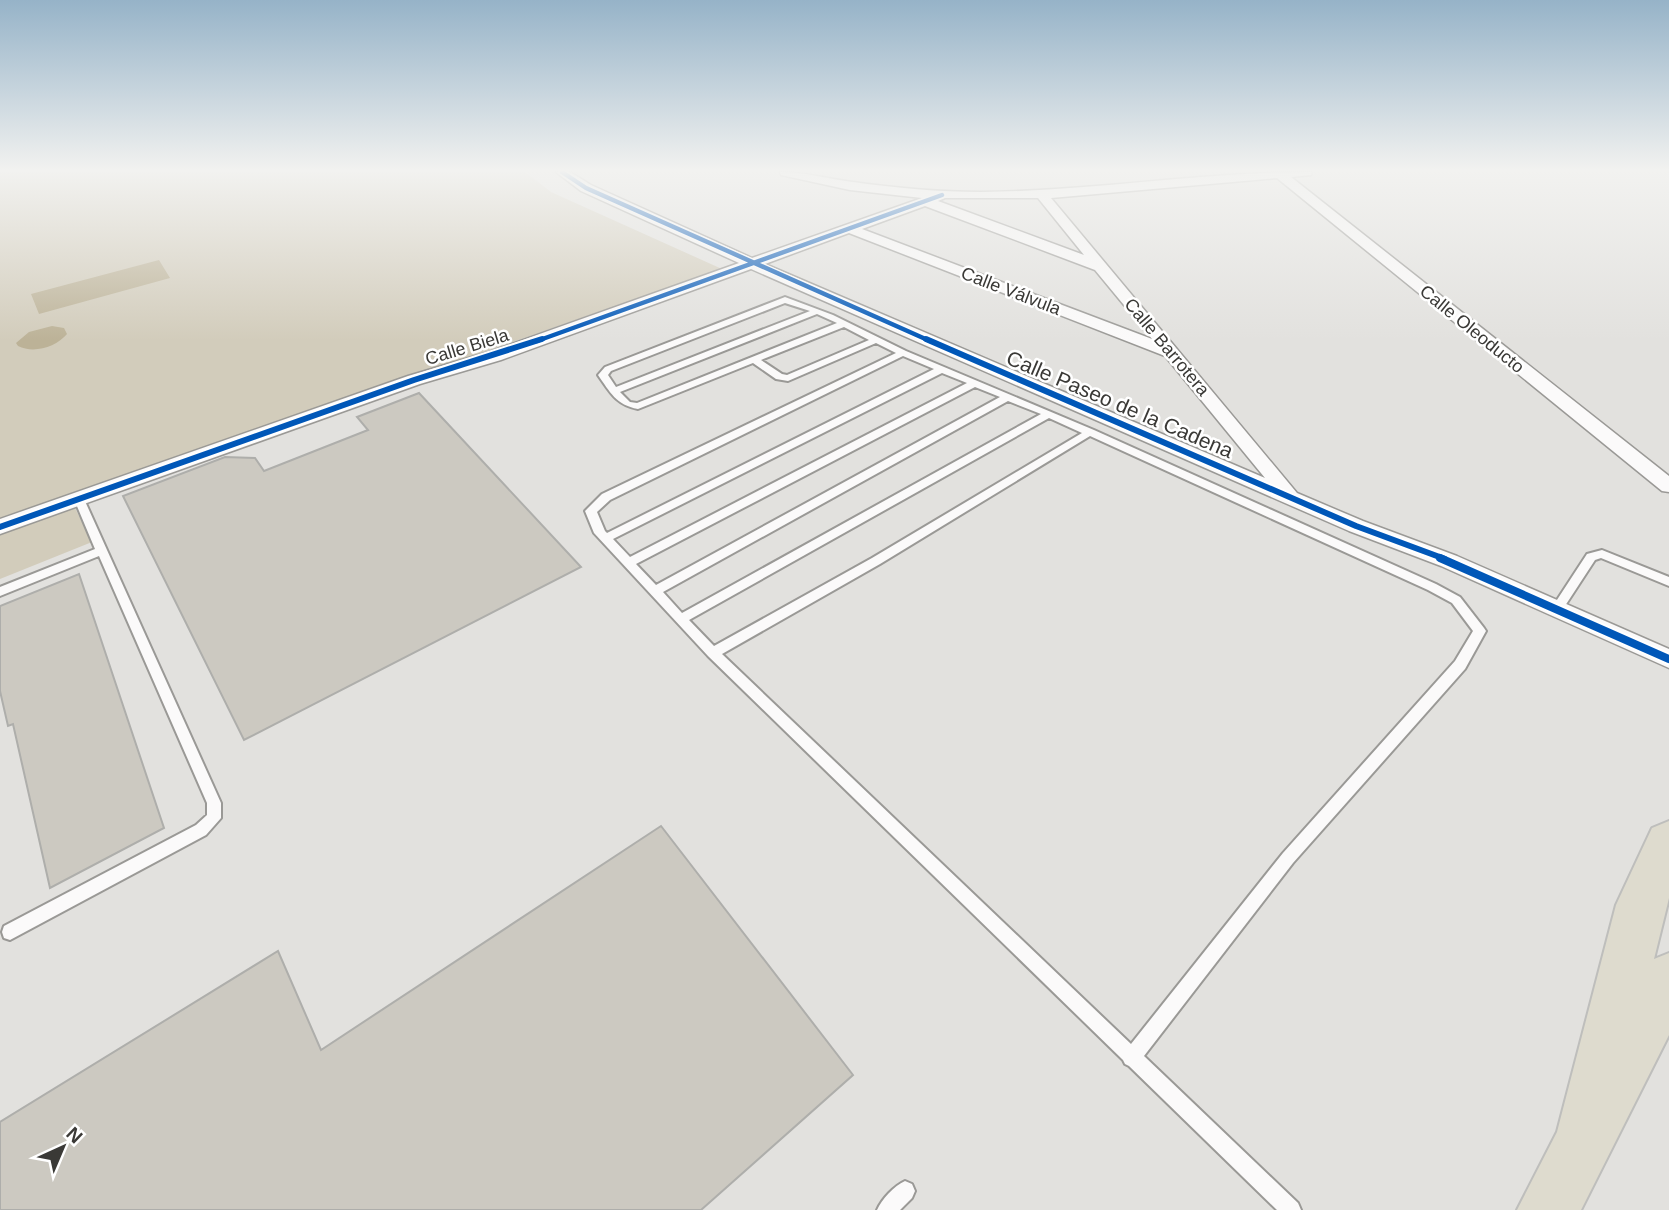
<svg xmlns="http://www.w3.org/2000/svg" width="1669" height="1210" font-family="Arial,sans-serif">
<style>
.green{fill:#d2ccbb}
.water{fill:#bcb297}
.building{fill:#ccc9c1;stroke:#aeaeab;stroke-width:2}
.lines{fill:none;stroke-linecap:round;stroke-linejoin:round}
.service-casing{stroke:#9a9996;stroke-width:4}
.minor-casing{stroke:#9a9996;stroke-width:3}
.trunk-casing{stroke:#bebebc;stroke-width:4}
.service{fill:#fbfafa;fill-rule:evenodd}
.minor{fill:#fbfafa;fill-rule:evenodd}
.trunk{fill:#dedbce;fill-rule:evenodd}
.cycleway-far2-casing{stroke:#fff;stroke-width:7}
.cycleway-far1-casing{stroke:#fff;stroke-width:10}
.cycleway-casing{stroke:#fff;stroke-width:12}
.cycleway-far2{stroke:#0057b8;stroke-width:4.5}
.cycleway-far1{stroke:#0057b8;stroke-width:6}
.cycleway{stroke:#0057b8;stroke-width:8}
.labels{text-anchor:middle;dominant-baseline:central;stroke-width:5;stroke-linejoin:round;paint-order:stroke}
.far-street-label{font-size:18px;fill:#3a3936;stroke:#fff}
.street-label{font-size:21px;fill:#3a3936;stroke:#fff}
</style>
<rect width="100%" height="100%" fill="#e2e1de"/>
<path class="green" d="M0,172H525L551,192L722,269L0,520Z
M73,504L92,542L0,579V531Z"/>
<path class="water" d="M159,260L170,278L39,314L31,294Z
M52,326L64,328L67,334C56,347 34,354 18,346L16,343L29,332Z"/>
<path class="building" d="M419,393L581,567L244,740L123,496L225,457L255,458L264,471L368,430L357,417Z
M79,574L164,828L50,888L13,724L8,726L0,691V606Z
M661,826L853,1075L701,1210H0V1122L278,951L321,1050Z"/>
<g class="lines">
<g class="service-casing">
<path id="service" d="M785,297L833,315L906,351L1094,430L1436,584L1460,597L1484,628L1486,631L1465,669L1293,863L1144,1056L1298,1203L1301,1210H1277L1129,1066L1125,1064L1123,1060L708,656L594,533L585,511L602,494L896,353L876,343L788,381L776,379L753,363L638,409C616,405 610,392 598,375L605,367ZM785,303L810,311L616,387L608,375L611,371ZM817,314L837,323L637,403L630,402L620,392ZM844,327L869,340L787,375L782,374L761,360ZM903,356L934,369L607,533L605,531L597,512L610,500ZM942,373L967,383L630,557L613,539ZM975,387L1000,397L656,585L636,564ZM1008,401L1041,414L682,613L663,592ZM1049,418L1082,433L872,558L714,646L689,620ZM1090,436L1428,590L1452,603L1473,631L1455,661L1283,853L1131,1044L722,654L880,564Z
M79,495L84,499L221,803V818L206,835L10,940L4,938L2,932L4,926L196,825L207,815V803L99,556L0,596V587L95,549L74,499Z
M1602,550L1669,577V586L1601,558L1595,560L1561,612H1553L1551,609L1553,606L1587,554Z
M905,1181L912,1184L915,1191L912,1198L900,1210H877C882,1199 894,1186 905,1181Z"/>
</g>
<g class="minor-casing">
<path id="minor" d="M556,172H570L591,185L752,258L922,198L850,190L781,175L780,172C805,172 828,179 853,182C896,188 939,192 981,192C1092,191 1202,172 1312,172L1311,175L1291,177L1669,476V492L1662,491L1277,178L1051,198L1297,493L1363,521L1457,556L1669,649V668L1441,566L1349,531L751,269L501,360L420,384L0,534V519L408,376L489,352L739,263L581,191ZM945,198H1038L1084,255L938,201ZM925,206L1095,270L1152,339L862,229ZM849,233L1165,356L1265,478L765,264Z"/>
</g>
<g class="trunk-casing">
<path id="trunk" d="M1669,821V898L1654,959L1669,953V1035L1581,1210H1517L1557,1132L1616,905L1652,828Z"/>
</g>
<use href="#service" class="service"/>
<use href="#minor" class="minor"/>
<use href="#trunk" class="trunk"/>
<g class="cycleway-far2-casing">
<path id="cycleway-far2" d="M562,172L586,188L930,341
M537,341L942,195"/>
</g>
<g class="cycleway-far1-casing">
<path id="cycleway-far1" d="M926,339L1356,526L1445,559
M0,527L414,380L542,339"/>
</g>
<g class="cycleway-casing">
<path id="cycleway" d="M1440,558L1669,659"/>
</g>
<use href="#cycleway-far2" class="cycleway-far2"/>
<use href="#cycleway-far1" class="cycleway-far1"/>
<use href="#cycleway" class="cycleway"/>
</g>
<linearGradient id="sky" x2="0" y2="1"><stop stop-color="#96b3c8"/><stop offset="0.5" stop-color="#f2f2f0"/><stop offset="1" stop-color="#f2f2f0" stop-opacity="0"/></linearGradient>
<rect width="1669" height="341" fill="url(#sky)"/>
<g class="labels">
<g class="far-street-label">
<text transform="translate(1011 291) rotate(21)">Calle Válvula</text>
<text transform="translate(1472 329) rotate(39)">Calle Oleoducto</text>
<text transform="translate(467 347) rotate(-17)">Calle Biela</text>
<text transform="translate(1167 347) rotate(50)">Calle Barrotera</text>
</g>
<g class="street-label">
<text transform="translate(1120 404) rotate(23)">Calle Paseo de la Cadena</text>
</g>
</g>
<g transform="translate(63 1147) rotate(44)" stroke="#ffffff" stroke-width="5" paint-order="stroke">
<path d="M0-5L12 26L0 18L-12 26Z" fill="#3a3936"/>
<text y="-10" font-size="19" font-weight="bold" text-anchor="middle" fill="#3a3936">N</text>
</g>
</svg>
